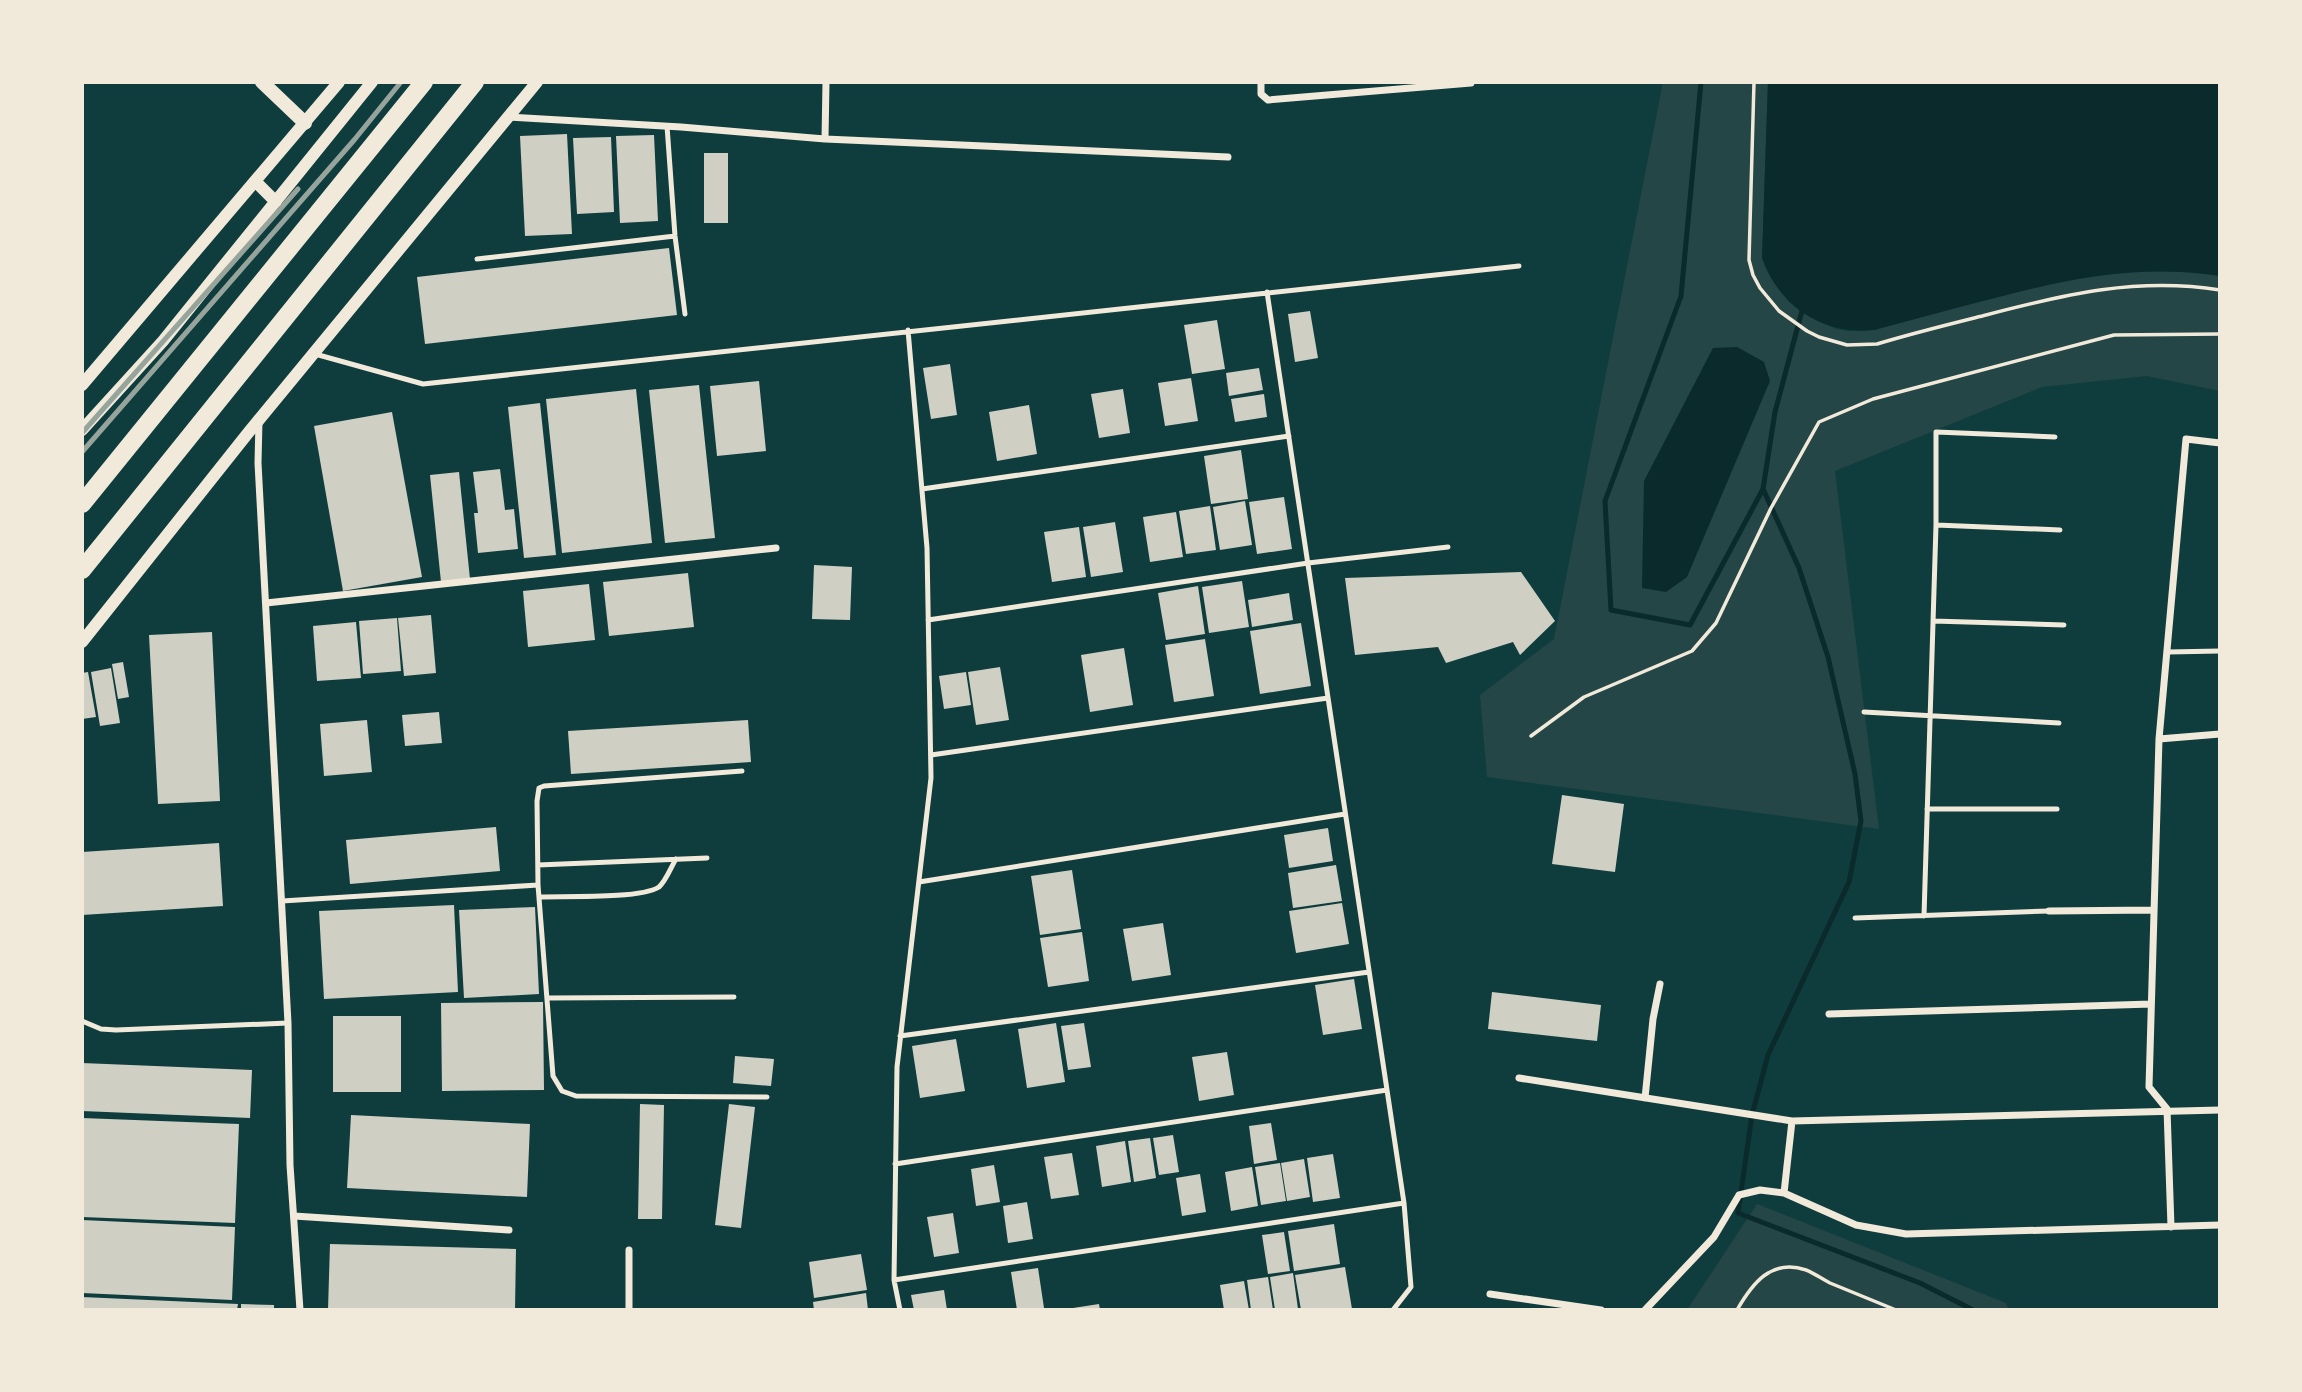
<svg xmlns="http://www.w3.org/2000/svg" width="2302" height="1392" font-family="Jost,sans-serif">
<style>
.green{fill:#244646}
.water{fill:#0a2a2b}
.lines{fill:none;stroke-linecap:round;stroke-linejoin:round}
.stream{stroke:#0a2a2b;stroke-width:5}
.building{fill:#cfcfc3}
.path{stroke:#f1e9da;stroke-width:3.5}
.service{stroke:#f1e9da;stroke-width:5}
.minor{stroke:#f1e9da;stroke-width:7}
.tertiary{stroke:#f1e9da;stroke-width:12}
.secondary{stroke:#f1e9da;stroke-width:14}
.trunk{stroke:#f1e9da;stroke-width:18}
.rail{stroke:#97a49c;stroke-width:5}
</style>
<rect width="100%" height="100%" fill="#0f3d3e"/>
<path class="green" d="M1663,82H1768L1762,258L1788,301L1800,311L1836,329L1849,331L1874,330C1987,300 2102,257 2220,276V391L2147,376L2042,387L1835,471L1879,829L1487,777L1480,695L1554,639Z
M1757,1204L2006,1303L2009,1310H1687Z"/>
<path class="water" d="M1768,82H2220V276C2136,263 2063,280 1983,301C1946,311 1910,320 1874,330C1823,336 1778,305 1762,258Z
M1737,347L1764,362L1770,381L1687,577L1666,592L1642,588L1644,481L1713,348Z"/>
<g class="lines">
<path class="stream" d="M1701,82L1681,296L1605,501L1611,610L1690,625L1763,489L1775,412L1803,307
M1763,489L1799,568L1828,657L1855,774L1861,821L1849,882L1768,1055L1752,1115L1738,1213L1920,1283L1973,1310"/>
</g>
<path class="building" d="M567,134L572,234L525,236L520,136Z
M654,135L658,221L620,223L616,136Z
M611,137L614,212L577,214L573,138Z
M704,153H728V223H704Z
M669,248L677,315L425,344L417,277Z
M1310,311L1318,358L1295,362L1288,314Z
M1217,320L1225,369L1192,374L1184,325Z
M950,364L957,415L931,419L923,368Z
M1259,368L1263,390L1229,396L1226,373Z
M1191,378L1198,421L1165,426L1158,383Z
M759,381L766,451L717,456L710,386Z
M699,385L715,538L665,543L649,390Z
M636,389L652,543L562,553L546,399Z
M1123,389L1130,433L1099,438L1091,394Z
M1264,394L1267,417L1235,422L1231,399Z
M540,403L556,555L524,558L508,407Z
M1029,405L1037,454L997,461L989,412Z
M392,412L422,577L343,591L314,426Z
M1241,450L1248,499L1211,504L1204,456Z
M500,469L505,510L514,509L518,549L478,553L474,513H478L473,472Z
M459,472L470,579L441,582L430,475Z
M1284,497L1292,549L1257,554L1249,502Z
M1245,501L1252,545L1220,550L1213,507Z
M1210,506L1216,550L1186,554L1179,511Z
M1176,512L1183,557L1150,562L1143,517Z
M1115,522L1123,572L1091,577L1083,527Z
M1079,527L1086,577L1052,582L1044,532Z
M814,565L852,567L850,620L812,619Z
M1521,572L1555,621L1520,655L1513,642L1446,663L1438,647L1355,655L1345,578Z
M688,573L694,627L609,636L603,582Z
M1242,581L1249,627L1209,633L1202,587Z
M589,584L595,640L528,647L523,591Z
M1198,586L1205,634L1166,640L1158,593Z
M1289,593L1293,620L1252,627L1248,600Z
M431,615L436,673L404,676L398,618Z
M397,618L401,671L363,674L359,621Z
M356,622L361,678L317,681L313,626Z
M1301,623L1311,686L1260,694L1250,631Z
M212,632L220,801L158,804L149,635Z
M1205,639L1214,696L1174,702L1165,645Z
M1124,648L1133,705L1090,712L1081,655Z
M123,662L129,697L118,699L112,664Z
M1000,667L1009,720L976,725L968,672Z
M111,668L120,723L100,726L91,672Z
M88,672L96,717L82,719V673Z
M966,672L971,705L944,709L939,676Z
M439,712L442,743L405,746L402,715Z
M367,720L372,772L324,776L320,724Z
M748,720L751,762L571,774L568,731Z
M1562,795L1624,804L1615,872L1552,864Z
M496,827L500,871L350,884L346,840Z
M1328,828L1333,861L1289,868L1284,835Z
M219,843L223,906L82,915V852Z
M1336,865L1342,901L1293,908L1288,873Z
M1072,870L1081,929L1040,935L1031,876Z
M1342,903L1349,944L1296,953L1289,911Z
M454,905L458,992L324,999L319,911Z
M535,907L539,994L464,998L459,910Z
M1163,923L1171,975L1132,981L1123,929Z
M1082,932L1089,981L1048,987L1040,938Z
M1354,979L1362,1029L1323,1035L1315,985Z
M1492,992L1601,1005L1597,1041L1488,1029Z
M543,1002L544,1090L442,1091L441,1003Z
M333,1016H401V1092H333Z
M1056,1023L1065,1082L1027,1088L1018,1029Z
M1084,1023L1091,1067L1068,1070L1061,1026Z
M956,1039L965,1091L920,1098L912,1046Z
M1227,1052L1234,1095L1199,1101L1192,1057Z
M735,1056L774,1059L771,1086L733,1083Z
M82,1063L252,1070L250,1118L82,1111Z
M640,1104L664,1105L662,1219H638Z
M729,1104L755,1107L741,1228L715,1225Z
M351,1115L530,1124L527,1197L347,1188Z
M82,1118L239,1124L235,1223L82,1217Z
M1271,1123L1277,1160L1254,1164L1249,1126Z
M1173,1135L1179,1172L1159,1175L1153,1138Z
M1150,1138L1156,1178L1134,1182L1128,1141Z
M1125,1141L1131,1182L1102,1187L1096,1146Z
M1072,1153L1079,1195L1051,1199L1044,1157Z
M1333,1154L1340,1198L1313,1202L1307,1158Z
M1304,1159L1310,1197L1287,1201L1281,1163Z
M1280,1163L1286,1201L1261,1205L1255,1167Z
M994,1165L1000,1202L976,1206L971,1169Z
M1252,1167L1258,1206L1231,1211L1225,1172Z
M1200,1174L1206,1212L1182,1216L1176,1178Z
M1027,1202L1033,1239L1008,1243L1003,1206Z
M953,1213L959,1253L934,1257L927,1217Z
M82,1220L235,1227L232,1300L82,1293Z
M1334,1224L1340,1264L1294,1271L1288,1231Z
M1284,1232L1290,1271L1268,1274L1262,1235Z
M330,1244L516,1249L515,1310H328Z
M861,1254L867,1290L814,1298L809,1262Z
M1345,1267L1352,1309L1301,1310L1295,1275Z
M1038,1268L1044,1308L1017,1310L1011,1272Z
M1293,1273L1298,1309L1275,1310L1270,1277Z
M1268,1277L1273,1310H1251L1247,1280Z
M1244,1281L1249,1310H1224L1220,1285Z
M944,1290L947,1310H914L911,1295Z
M866,1293L868,1310H814L813,1302Z
M82,1297L238,1304L237,1310H82Z
M241,1304L274,1305V1310H241Z
M1099,1304L1100,1310H1073V1308Z"/>
<g class="lines">
<path class="path" d="M1754,82L1749,260L1753,275L1760,288L1779,311L1807,331L1819,337L1847,345L1877,344C1913,333 1950,324 1986,315C2066,294 2137,277 2220,290
M1531,736L1584,697L1692,651L1716,623L1771,508L1819,422L1873,399L2114,335L2220,334
M1737,1310C1752,1284 1771,1258 1806,1270C1814,1273 1822,1279 1830,1283C1852,1292 1874,1301 1896,1310"/>
<path class="service" d="M667,126L675,236L685,314
M477,259L675,236
M315,354L423,384L1519,266
M922,489L1289,436
M1936,525L2060,530
M928,620L1308,563L1448,547
M1933,621L2064,625
M2168,652L2220,651
M1864,712L2059,723
M931,755L1328,698
M742,771L544,786L539,788L537,801L538,885L553,1076L562,1091L576,1096L767,1097
M1927,809H2057
M538,865L707,858
M919,882L1345,814
M539,897C564,896 641,899 659,887C666,881 671,867 676,859
M282,901L538,885
M1924,916L1936,525V432L2055,437
M1855,918L2049,911
M547,998L734,997
M82,1021L101,1029L116,1030L288,1023
M900,1036L1369,972
M895,1164L1387,1090
M894,1280L1404,1203L1267,292
M900,1310L894,1280L897,1067L931,778L927,548L908,330
M1393,1310L1411,1287L1404,1203"/>
<path class="minor" d="M1261,82V94L1268,100L1471,83
M508,117L681,127L825,139L1228,157
M825,139L826,82
M259,421L258,463L288,1023L290,1165L300,1310
M266,603L776,548
M2159,739L2220,734
M2049,911L2154,910
M1829,1014L2151,1004
M1519,1078L1792,1121L2220,1110
M1645,1098L1653,1019L1660,984
M1784,1193L1792,1121
M294,1216L509,1230
M2171,1227L2167,1109L2149,1087L2159,739L2186,439L2220,443
M1490,1294L1601,1310
M629,1310V1250
M1645,1310L1714,1237L1739,1195L1760,1190L1784,1193L1856,1225L1906,1234L2220,1225"/>
<path class="tertiary" d="M256,182L276,202
M82,385L339,82
M82,430L163,341L372,82
M82,642L248,433L537,82"/>
<path class="secondary" d="M262,82L305,123"/>
<path class="trunk" d="M82,504L424,82
M82,570L475,82"/>
<path class="rail" d="M82,433L298,189
M82,452L355,139L401,82"/>
</g>
<rect width="2302" height="1392" fill="none" stroke="#f1e9da" stroke-width="168"/>
</svg>
